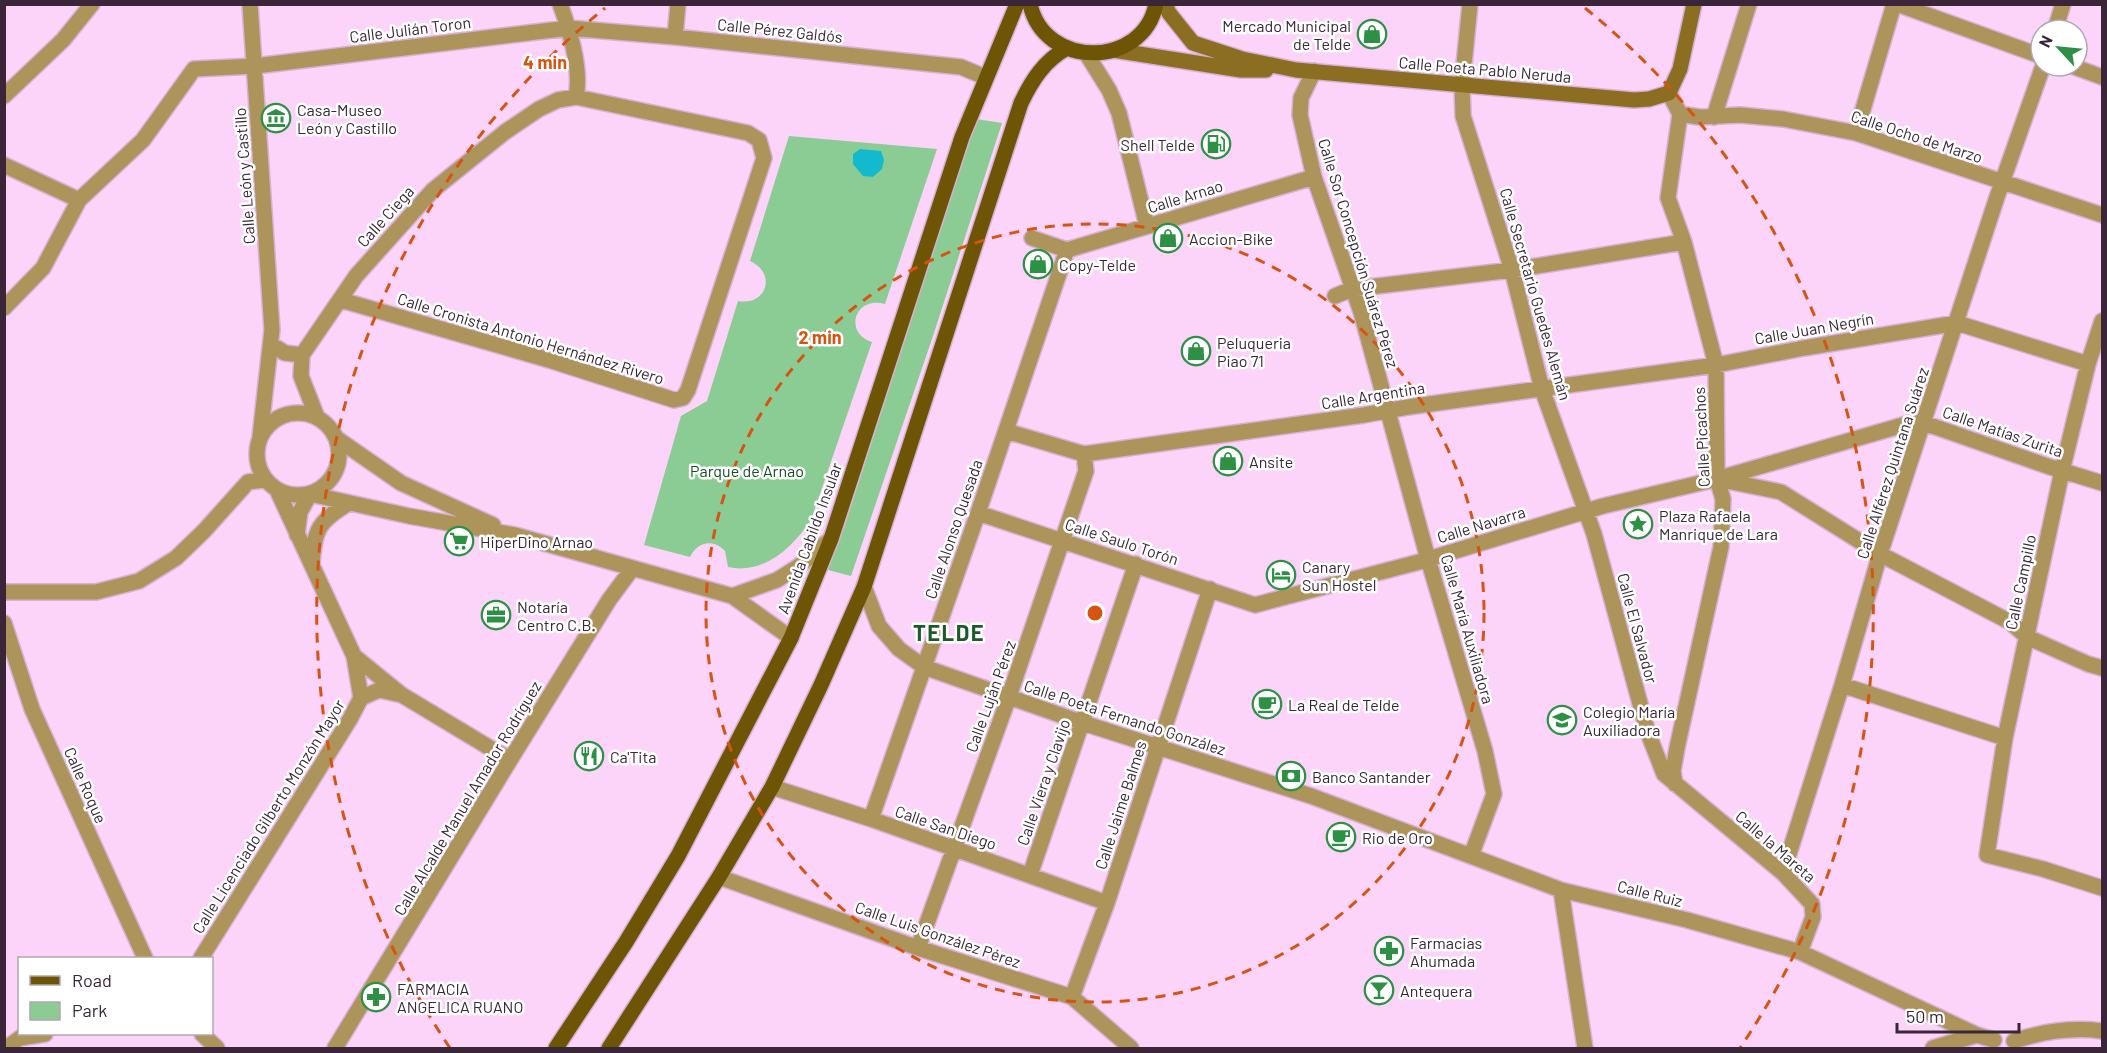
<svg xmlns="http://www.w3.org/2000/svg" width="2107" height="1053" font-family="Barlow,sans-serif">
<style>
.green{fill:#8bcc94}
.water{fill:#13b9cc}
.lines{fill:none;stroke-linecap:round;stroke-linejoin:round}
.street-casing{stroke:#d5b1d3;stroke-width:18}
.secondary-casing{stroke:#d5b1d3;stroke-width:18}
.primary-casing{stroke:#d5b1d3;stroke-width:18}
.street{stroke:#ac945a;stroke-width:15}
.secondary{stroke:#8b6e22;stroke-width:15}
.primary{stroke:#6e5505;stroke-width:15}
.ring{fill:none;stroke:#d65410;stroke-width:3;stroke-dasharray:10 8}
.labels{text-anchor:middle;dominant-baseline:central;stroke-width:5;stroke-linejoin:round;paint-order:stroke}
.poi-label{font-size:16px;fill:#392638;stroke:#fff;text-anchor:start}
.street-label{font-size:16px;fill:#392638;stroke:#fff}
.park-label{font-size:16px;fill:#174d23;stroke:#fff}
.district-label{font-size:22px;font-weight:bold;letter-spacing:1.5px;fill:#1c5a2a;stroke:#fff}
.centre{fill:#d65410;stroke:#fff;stroke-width:3}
.ring-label{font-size:18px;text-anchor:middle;font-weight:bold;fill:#d65410;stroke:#fff;stroke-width:5;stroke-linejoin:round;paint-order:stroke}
</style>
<rect width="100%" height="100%" fill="#fcd4fa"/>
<path class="green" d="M976,119L1002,123L933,336L851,576L828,570L845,525Z
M789,136L937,149L885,304C855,295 843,333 872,342L811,520C793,547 764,575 728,567L725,551C713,538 697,542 690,557L644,545L681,416L707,401L738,301C767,306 777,273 750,261Z"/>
<path class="water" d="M860,149L881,151L884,160L882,169L873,177L863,176L853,164V154Z"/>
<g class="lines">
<g class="street-casing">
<path id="street" d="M250,4L272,330L260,437
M560,4C570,31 582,69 576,97
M1470,4L1462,85L1463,116L1512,270L1542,389L1594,534L1648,733L1664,774L1783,873L1812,904L1813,917L1800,952
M1897,4L2041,56
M2055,30L2063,4
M675,37L678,4
M1086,53L1109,90L1119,113L1147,226
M2072,66L2102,77
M1314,71L1301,98L1300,115L1314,177L1361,312L1428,559L1485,751L1494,794L1471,856
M1669,93L1680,114L1668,198L1684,242L1716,365L1717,479L1723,499L1721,547L1677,748L1673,771L1675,784
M4,96L63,40L92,4
M1680,114L1699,117L1740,115L1783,119L1856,133L2102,215
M1714,117L1749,4
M1856,133L1894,4
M4,165L79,200
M1032,238L1067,250
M1067,250L1314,177
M1335,296L1352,289L1512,270L1684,242
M4,308L43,268L79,200L143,140L194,69L255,66L569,28L675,37L961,67L985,77
M2102,321L2088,364L2062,471L2005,738L1987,855L2043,869L2102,888
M272,345L285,353L302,355
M257 454a41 41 0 1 1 82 0a41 41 0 1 1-82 0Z
M317,417L301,376L302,355L356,276L433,190L505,132L539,109L558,100L576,97L748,133L759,140L764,158L688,390L683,398L674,400L549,360L341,300
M1006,431L1084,454L1364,415L1408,407L1716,365L1804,348L1957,323L2088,364
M336,438L401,483L493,525
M1717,479L1781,492L1880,554L2010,622L2027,637L2088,664L2102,668
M978,513L1255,605L1419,562L1603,506L1717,479L1910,423H1924L2050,467L2102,483
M297,535L300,512L310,494L409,516L515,535L732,596L791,638
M312,565C314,529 319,521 349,503
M864,587L879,626L899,649L924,667L1083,723L1311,796L1561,890L1687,920L1800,952L1977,1035L1994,1040
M4,592H96L139,581L176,558L204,531L248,482L265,480
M732,596L777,580L799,566L831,539
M4,623L32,709L145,958
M354,656L402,695L510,760
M1842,685L2005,738
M361,698L379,690L402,695
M772,787L871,819L1107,903
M871,819L978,513L1067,250
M1783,873L1842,685L1880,554L1997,197L2043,66
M1030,875L1136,564
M719,877L918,948L1072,997L1131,1048
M1561,890L1585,1048
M918,948L1005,708L1086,471L1084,454
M201,958L350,719L361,698L354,656L277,490
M1072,997L1107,903L1210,589
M202,1034L217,1048
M2014,1041C2044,1031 2071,1027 2102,1031
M6,1048L20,1038L45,1034
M335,1048L510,760L609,600L632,569
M1933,1048L1977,1035"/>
</g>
<g class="secondary-casing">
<path id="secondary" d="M1165,4L1169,13L1193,43L1242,59L1296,70L1634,100L1649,99L1669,93L1680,69L1694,4
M1113,50L1241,70H1266"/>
</g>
<g class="primary-casing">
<path id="primary" d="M1030,4C1044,69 1143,69 1156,4
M556,1048L626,942L678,856L791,638L831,539L962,137L1017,4
M609,1048L719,877L772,787L821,685L864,587L1021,103C1032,80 1044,61 1067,48"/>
</g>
<use href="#street" class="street"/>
<use href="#secondary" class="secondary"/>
<use href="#primary" class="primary"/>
</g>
<g class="ring">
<circle cx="1095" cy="613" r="389"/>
<path d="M450 1048A778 778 0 0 1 605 8M1585 8A778 778 0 0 1 1740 1048"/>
</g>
<defs>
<g id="shop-ring" transform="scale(1.5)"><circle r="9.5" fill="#fff" stroke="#2d9044" stroke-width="1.5"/><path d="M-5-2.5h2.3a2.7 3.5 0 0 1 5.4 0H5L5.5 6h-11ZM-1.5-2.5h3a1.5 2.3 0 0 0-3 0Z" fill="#2d9044"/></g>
<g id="museum-ring" transform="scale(1.5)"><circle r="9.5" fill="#fff" stroke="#2d9044" stroke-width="1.5"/><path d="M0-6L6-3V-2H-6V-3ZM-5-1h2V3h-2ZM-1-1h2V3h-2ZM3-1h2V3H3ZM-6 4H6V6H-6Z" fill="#2d9044"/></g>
<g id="fuel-ring" transform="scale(1.5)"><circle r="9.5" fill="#fff" stroke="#2d9044" stroke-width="1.5"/><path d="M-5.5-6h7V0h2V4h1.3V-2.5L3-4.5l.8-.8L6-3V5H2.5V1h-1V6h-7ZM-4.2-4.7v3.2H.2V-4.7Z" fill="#2d9044"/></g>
<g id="sight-ring" transform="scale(1.5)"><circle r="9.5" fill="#fff" stroke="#2d9044" stroke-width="1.5"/><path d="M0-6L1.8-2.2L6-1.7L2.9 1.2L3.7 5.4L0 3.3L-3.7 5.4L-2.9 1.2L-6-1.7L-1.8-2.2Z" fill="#2d9044"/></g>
<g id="supermarket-ring" transform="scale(1.5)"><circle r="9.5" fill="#fff" stroke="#2d9044" stroke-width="1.5"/><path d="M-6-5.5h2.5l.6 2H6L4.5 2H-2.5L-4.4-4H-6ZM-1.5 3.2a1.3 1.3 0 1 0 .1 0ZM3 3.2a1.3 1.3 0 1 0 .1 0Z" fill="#2d9044"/></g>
<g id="hotel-ring" transform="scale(1.5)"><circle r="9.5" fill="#fff" stroke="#2d9044" stroke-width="1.5"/><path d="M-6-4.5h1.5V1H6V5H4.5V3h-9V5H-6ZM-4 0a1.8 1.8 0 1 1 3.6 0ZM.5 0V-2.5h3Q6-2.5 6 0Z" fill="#2d9044"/></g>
<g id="office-ring" transform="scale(1.5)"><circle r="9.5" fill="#fff" stroke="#2d9044" stroke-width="1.5"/><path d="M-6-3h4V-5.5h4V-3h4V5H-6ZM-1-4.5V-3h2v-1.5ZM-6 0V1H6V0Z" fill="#2d9044"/></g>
<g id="cafe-ring" transform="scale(1.5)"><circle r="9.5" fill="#fff" stroke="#2d9044" stroke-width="1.5"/><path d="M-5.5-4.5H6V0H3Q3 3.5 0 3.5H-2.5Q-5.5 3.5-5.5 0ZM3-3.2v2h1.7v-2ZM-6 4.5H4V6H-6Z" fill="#2d9044"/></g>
<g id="school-ring" transform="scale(1.5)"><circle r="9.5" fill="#fff" stroke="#2d9044" stroke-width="1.5"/><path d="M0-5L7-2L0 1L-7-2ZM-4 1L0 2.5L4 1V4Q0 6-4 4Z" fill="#2d9044"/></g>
<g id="restaurant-ring" transform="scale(1.5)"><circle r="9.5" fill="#fff" stroke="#2d9044" stroke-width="1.5"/><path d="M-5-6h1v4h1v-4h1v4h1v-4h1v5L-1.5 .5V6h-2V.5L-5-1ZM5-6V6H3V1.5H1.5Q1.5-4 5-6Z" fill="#2d9044"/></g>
<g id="bank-ring" transform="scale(1.5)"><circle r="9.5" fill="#fff" stroke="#2d9044" stroke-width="1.5"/><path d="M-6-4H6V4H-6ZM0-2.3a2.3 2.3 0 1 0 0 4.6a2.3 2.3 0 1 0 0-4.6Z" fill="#2d9044"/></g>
<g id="pharmacy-ring" transform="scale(1.5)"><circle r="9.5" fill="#fff" stroke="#2d9044" stroke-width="1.5"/><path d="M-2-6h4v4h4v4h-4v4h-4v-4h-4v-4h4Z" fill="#2d9044"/></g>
<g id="bar-ring" transform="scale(1.5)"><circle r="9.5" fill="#fff" stroke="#2d9044" stroke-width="1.5"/><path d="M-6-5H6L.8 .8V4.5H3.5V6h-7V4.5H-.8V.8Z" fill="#2d9044"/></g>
</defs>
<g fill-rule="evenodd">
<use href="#shop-ring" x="1372" y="34"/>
<use href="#museum-ring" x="276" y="118"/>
<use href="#fuel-ring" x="1216" y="144"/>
<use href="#shop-ring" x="1168" y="238"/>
<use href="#shop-ring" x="1038" y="264"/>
<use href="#shop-ring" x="1196" y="351"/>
<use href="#shop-ring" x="1228" y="461"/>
<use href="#sight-ring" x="1638" y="524"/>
<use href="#supermarket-ring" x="459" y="541"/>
<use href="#hotel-ring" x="1281" y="575"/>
<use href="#office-ring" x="496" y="615"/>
<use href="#cafe-ring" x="1267" y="704"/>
<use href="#school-ring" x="1562" y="720"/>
<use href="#restaurant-ring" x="589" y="756"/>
<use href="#bank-ring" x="1291" y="776"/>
<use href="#cafe-ring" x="1341" y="837"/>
<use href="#pharmacy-ring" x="1389" y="951"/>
<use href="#bar-ring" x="1379" y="990"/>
<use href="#pharmacy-ring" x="376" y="997"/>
</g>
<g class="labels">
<g class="poi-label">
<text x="1351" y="25" text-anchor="end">Mercado Municipal<tspan x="1351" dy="18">de Telde</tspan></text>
<text x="297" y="109">Casa-Museo<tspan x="297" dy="18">León y Castillo</tspan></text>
<text x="1195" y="144" text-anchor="end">Shell Telde</text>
<text x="1189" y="238">Accion-Bike</text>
<text x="1059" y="264">Copy-Telde</text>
<text x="1217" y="342">Peluqueria<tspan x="1217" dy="18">Piao 71</tspan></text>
<text x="1249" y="461">Ansite</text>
<text x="1659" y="515">Plaza Rafaela<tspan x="1659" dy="18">Manrique de Lara</tspan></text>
<text x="480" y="541">HiperDino Arnao</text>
<text x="1302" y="566">Canary<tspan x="1302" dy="18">Sun Hostel</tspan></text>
<text x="517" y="606">Notaría<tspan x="517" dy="18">Centro C.B.</tspan></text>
<text x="1288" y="704">La Real de Telde</text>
<text x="1583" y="711">Colegio María<tspan x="1583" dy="18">Auxiliadora</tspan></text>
<text x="610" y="756">Ca'Tita</text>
<text x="1312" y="776">Banco Santander</text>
<text x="1362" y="837">Rio de Oro</text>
<text x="1410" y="942">Farmacias<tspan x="1410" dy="18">Ahumada</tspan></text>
<text x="397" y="988">FARMACIA<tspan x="397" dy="18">ANGELICA RUANO</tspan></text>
<text x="1400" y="990">Antequera</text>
</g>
<g class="street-label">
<text transform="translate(410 29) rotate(-7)">Calle Julián Toron</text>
<text transform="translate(780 30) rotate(6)">Calle Pérez Galdós</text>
<text transform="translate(1485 69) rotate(5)">Calle Poeta Pablo Neruda</text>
<text transform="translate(1917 136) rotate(18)">Calle Ocho de Marzo</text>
<text transform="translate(244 176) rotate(-94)">Calle León y Castillo</text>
<text transform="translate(1185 196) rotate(-17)">Calle Arnao</text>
<text transform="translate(385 216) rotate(-48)">Calle Ciega</text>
<text transform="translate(1359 253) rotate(73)">Calle Sor Concepción Suárez Pérez</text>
<text transform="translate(1536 294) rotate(74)">Calle Secretario Guedes Alemán</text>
<text transform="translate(1814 328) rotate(-10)">Calle Juan Negrín</text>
<text transform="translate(531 338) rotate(17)">Calle Cronista Antonio Hernández Rivero</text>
<text transform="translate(1373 395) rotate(-9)">Calle Argentina</text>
<text transform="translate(2003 431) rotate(19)">Calle Matías Zurita</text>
<text transform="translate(1701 437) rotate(-93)">Calle Picachos</text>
<text transform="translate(1892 463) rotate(-72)">Calle Alférez Quintana Suárez</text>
<text transform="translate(1481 524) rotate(-17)">Calle Navarra</text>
<text transform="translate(953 529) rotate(-71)">Calle Alonso Quesada</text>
<text transform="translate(809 538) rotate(-70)">Avenida Cabildo Insular</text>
<text transform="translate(1122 541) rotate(18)">Calle Saulo Torón</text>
<text transform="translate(2020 582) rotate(-78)">Calle Campillo</text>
<text transform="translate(1638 628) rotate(75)">Calle El Salvador</text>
<text transform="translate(1468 629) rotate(74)">Calle María Auxiliadora</text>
<text transform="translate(990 696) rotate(-70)">Calle Luján Pérez</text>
<text transform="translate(1125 717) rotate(18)">Calle Poeta Fernando González</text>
<text transform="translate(1043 782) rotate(-71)">Calle Viera y Clavijo</text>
<text transform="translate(86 785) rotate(66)">Calle Roque</text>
<text transform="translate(467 798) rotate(-59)">Calle Alcalde Manuel Amador Rodríguez</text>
<text transform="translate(1120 805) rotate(-72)">Calle Jaime Balmes</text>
<text transform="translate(268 816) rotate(-58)">Calle Licenciado Gilberto Monzón Mayor</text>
<text transform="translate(946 827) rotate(19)">Calle San Diego</text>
<text transform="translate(1776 846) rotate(41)">Calle la Mareta</text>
<text transform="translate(1650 893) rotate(14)">Calle Ruiz</text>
<text transform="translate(938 934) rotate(19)">Calle Luis González Pérez</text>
</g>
<g class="park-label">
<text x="747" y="470">Parque de Arnao</text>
</g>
<g class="district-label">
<text x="949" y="632">TELDE</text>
</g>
</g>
<circle cx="1095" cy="613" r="9" class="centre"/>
<g class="ring-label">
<text x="545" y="69">4 min</text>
<text x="820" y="344">2 min</text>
</g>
<rect width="2107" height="1053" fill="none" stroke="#392638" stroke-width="12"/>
<rect x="18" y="957" width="195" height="78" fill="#ffffff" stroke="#b0a8af" stroke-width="1.5"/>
<rect x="30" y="976" width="30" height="9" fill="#6e5505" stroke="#b0a8af" stroke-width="1.5"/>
<text x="72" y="987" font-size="18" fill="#392638">Road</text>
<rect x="30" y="1002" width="30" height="18" fill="#8bcc94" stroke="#b0a8af" stroke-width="1.5"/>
<text x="72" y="1017" font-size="18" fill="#392638">Park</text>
<g transform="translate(2059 48) rotate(296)"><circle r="28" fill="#ffffff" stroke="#b0a8af" stroke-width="1.5"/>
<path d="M0-4.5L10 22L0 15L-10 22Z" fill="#2d9044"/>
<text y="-9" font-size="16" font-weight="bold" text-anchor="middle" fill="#392638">N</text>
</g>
<path d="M1897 1023v9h122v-9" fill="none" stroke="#392638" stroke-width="3"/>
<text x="1906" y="1023" font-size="18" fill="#392638" stroke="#ffffff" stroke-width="4.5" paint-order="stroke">50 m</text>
</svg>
